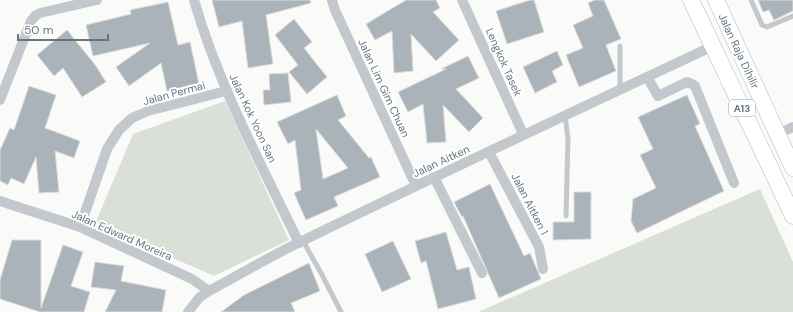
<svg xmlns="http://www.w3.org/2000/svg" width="793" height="312" font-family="'DM Sans',sans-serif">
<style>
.green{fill:#dadfd7}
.building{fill:#aab3b9;stroke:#dcdcda;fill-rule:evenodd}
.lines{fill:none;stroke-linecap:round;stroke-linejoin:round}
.primary-casing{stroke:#b5babe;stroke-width:17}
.lane{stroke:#c3c8cc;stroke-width:5}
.street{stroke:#c3c8cc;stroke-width:10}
.primary{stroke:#fff;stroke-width:16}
.labels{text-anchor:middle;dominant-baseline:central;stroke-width:4;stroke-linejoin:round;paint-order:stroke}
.shield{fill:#fff;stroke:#939fa8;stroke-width:1}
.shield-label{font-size:10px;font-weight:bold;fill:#657683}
.street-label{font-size:11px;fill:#657683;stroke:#fff}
</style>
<rect width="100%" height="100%" fill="#fafaf8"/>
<path class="green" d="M225,101L289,240L214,276L95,224L133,134Z
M760,189L793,262V312H478Z"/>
<path class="building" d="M212,0H310L311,3L266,15L273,64L248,68L242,21L219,27Z
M406,0H436L440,8L433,12L459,40L436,61L411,34L413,71L394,73L392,31L375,40L366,24Z
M530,0H534L544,32L507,44L496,11Z
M595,0H604L621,39L606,45L616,71L579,87L566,55L583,48L573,25L593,16L588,3Z
M758,0H793V11L774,20L769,10L763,12Z
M168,2L178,45L190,42L199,84L167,91L161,63L129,86L116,67L150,43L93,56L86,25L131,14L130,10Z
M294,19L312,42L304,48L327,77L307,94L289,72L298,65L275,35Z
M67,30L96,66L106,82L82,97L63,68L54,76L37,55Z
M557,51L563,65L552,71L557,82L535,93L523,67Z
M468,56L479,78L456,89L483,118L469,132L443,105L446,142L427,143L423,104L408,112L398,92L446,69H441Z
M288,73L291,102L264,105L263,90H270L269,74Z
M29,86L56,95L45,128L80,141L74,158L55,151L59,192L39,193L36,157L24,184L11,178L8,185L0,181V150L10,128L14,130Z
M337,95L346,116L338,120L369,158L371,157L380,177L334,197L338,206L306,220L294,193L301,190L295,140L288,144L277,122ZM316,129L348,168L323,179Z
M687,95L700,124L695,126L724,191L637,233L631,221L633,199L656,188L640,155L653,149L638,117Z
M490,184L524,256L530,253L541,279L499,298L463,216L462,217L454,202Z
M574,192H591V239L553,240V222H574Z
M446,232L457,270L469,267L476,299L438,309L426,261L421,263L415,241Z
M12,240H41V308L63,245L83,252L71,286L90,292L84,312H40L0,299V280Z
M393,241L411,279L382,292L365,254Z
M95,262L124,266L121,281L166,290L162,312H105L116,290L91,287Z
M309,263L320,291L291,303L295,312H221L244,295Z"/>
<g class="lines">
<g class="primary-casing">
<path id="primary" d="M691,0L793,216
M716,0L793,168"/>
</g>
<path class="lane" d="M751,0L762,25L767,27L793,16
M620,90V46
M565,116L568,138L566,216
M303,241L321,273L341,312"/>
<path class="street" d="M194,0C218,84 261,164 299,243
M332,0L335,10L416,186
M462,0L523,134
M647,77L658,96L687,82L692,84L695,86L734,183
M0,100L31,21L35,16L40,13L97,0
M777,134L793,127
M489,152L539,247L543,269
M434,177L482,273
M0,201L80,227L192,279L209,291
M80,227L107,149L119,130L132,118L148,111L226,91
M188,312L199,298L209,291C239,275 269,257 300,242C437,175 575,111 713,46"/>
<use href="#primary" class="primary"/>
</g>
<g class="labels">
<rect class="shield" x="729" y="100" width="26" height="16" rx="3"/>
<g class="shield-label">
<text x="742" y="108">A13</text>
</g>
<g class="street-label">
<text transform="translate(739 51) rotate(65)">Jalan Raja Dihilir</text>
<text transform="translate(504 62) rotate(66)">Lengkok Tasek</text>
<text transform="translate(384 88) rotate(65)">Jalan Lim Gim Chuan</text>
<text transform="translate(174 93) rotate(-15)">Jalan Permai</text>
<text transform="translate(253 118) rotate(65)">Jalan Kok Yoon San</text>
<text transform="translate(441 161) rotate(-25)">Jalan Aitken</text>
<text transform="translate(530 204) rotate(63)">Jalan Aitken 1</text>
<text transform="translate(122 235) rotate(24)">Jalan Edward Moreira</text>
</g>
</g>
<path d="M18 34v6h90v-6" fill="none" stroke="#657683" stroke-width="2"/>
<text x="24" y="34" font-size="12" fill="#657683" stroke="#ffffff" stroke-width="3" paint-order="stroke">50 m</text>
</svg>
